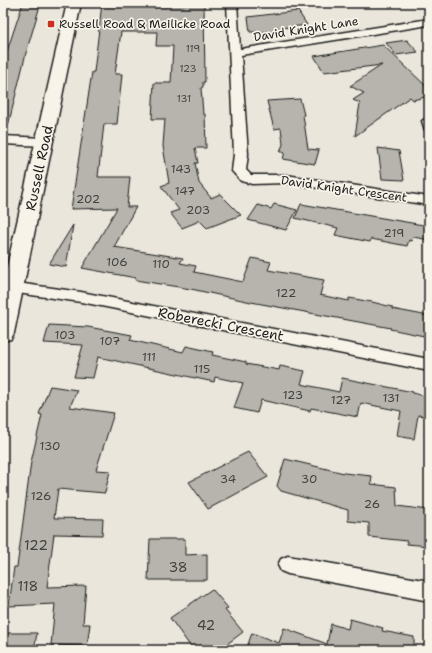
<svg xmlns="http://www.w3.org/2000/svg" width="432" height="653" font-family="'Shantell Sans',sans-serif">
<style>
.building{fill:#b6b4ac;stroke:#1c1c1c}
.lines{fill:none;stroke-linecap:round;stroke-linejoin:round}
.street-casing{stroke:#1c1c1c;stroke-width:3}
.secondary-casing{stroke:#1c1c1c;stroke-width:3}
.street{fill:#f7f3e8;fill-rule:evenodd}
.secondary{fill:#f7f3e8;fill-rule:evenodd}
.poi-dot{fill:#c8321e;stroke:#f7f3e8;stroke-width:1.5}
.labels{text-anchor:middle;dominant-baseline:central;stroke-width:3.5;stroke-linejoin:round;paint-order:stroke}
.far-number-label{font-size:10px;fill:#424240}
.far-poi-label{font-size:12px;fill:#1c1c1c;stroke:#f7f3e8;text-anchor:start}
.far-street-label{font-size:12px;fill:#1c1c1c;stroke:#f7f3e8}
.number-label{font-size:12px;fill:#424240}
.street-label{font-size:14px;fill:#1c1c1c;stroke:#f7f3e8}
.near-number-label{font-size:14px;fill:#424240}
</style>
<rect width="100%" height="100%" fill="#eae6dc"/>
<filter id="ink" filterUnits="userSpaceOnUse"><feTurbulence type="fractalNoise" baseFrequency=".025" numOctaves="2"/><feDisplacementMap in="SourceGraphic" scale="8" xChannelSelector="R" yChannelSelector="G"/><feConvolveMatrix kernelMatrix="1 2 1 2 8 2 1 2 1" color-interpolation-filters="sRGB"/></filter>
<g filter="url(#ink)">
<path class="building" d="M23,3H40L39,9L26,53L8,126L3,125V63Z
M102,3H204L205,82H203V87L201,88L203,114H205L206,148H195L198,163H195L199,183L211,198L220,194L241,215L207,228L198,219L197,222L182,228L170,213L179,210L161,186L169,183L163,146L165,119H152L154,83H171L173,46H156L157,32H121L115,74H122L117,124H104L98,177H130L127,207H136L114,247L183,258L180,263L196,266L194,272L243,282L252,258L271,262L268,270L324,280L320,295L349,301V298L372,302L392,307V309L429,316V337L390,329L391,328L251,302L191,289L135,280L136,278L82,268L117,208L71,209L92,72H94Z
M298,11L307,25L273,29V32H250L248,17Z
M407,40L418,52L396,55L386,43Z
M383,45L429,89V96L413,100L410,97L355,136L360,103L353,100L364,93L350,86L382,65L324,72L314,56Z
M300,99L304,115H303L308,149L319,150L315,164L283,159L285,152H280L283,144L281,128L274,129L267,101Z
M378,148L399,151L404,180L382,179Z
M274,204L297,210L286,230L248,220L258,205L271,209Z
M301,204L429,226V240L413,237L412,241L409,240L407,246L371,239L370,242L335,235L338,228L295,218Z
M73,225L66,267L49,264Z
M49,325L88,327L132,335L130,340L183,352L186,346L213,352L212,355L246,362V364L279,370L280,366L305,371L301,384L339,392L342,378L413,392V393L429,397V417L418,415L414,439L397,436L401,411L361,403L358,417L311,408L310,411L261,400L257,413L234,408L243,383L215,377L214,382L98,357L93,378L74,377L83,345L44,343Z
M50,386L77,390L70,407L114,413L96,470L110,471L105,493L58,489L54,518L103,519L102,535L54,534L47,587L86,586L83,624H90L87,646L51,645L55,604L9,606L14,567H17L31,462L42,415L39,414Z
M248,452L268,477L208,509L189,482Z
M285,459L344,473L372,476L371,484L396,487L397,506L429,510V546L407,544V541L369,537V523L348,521V510L281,491L277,486Z
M150,539H185V555L207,554V580H148Z
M212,589L228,608L225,610L243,632L219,650H193L170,618Z
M350,619L383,628L382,631L414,637V650H246L252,633L279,643L284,628L327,644L331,624L348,629Z
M3,633H37L34,650H3Z"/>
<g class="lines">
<g class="street-casing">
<path id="street" d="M227,3H237L240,49L429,19V25L241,55L248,154L246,170L251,175H286L429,197V205L286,183L252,184L241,181L232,171L234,154Z
M428,117H429V131L425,130L422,121Z
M3,136L44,138L50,142L44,146L3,144Z
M3,281L81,292L429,359V371L81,302L3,291Z
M288,556L429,581V601L288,574L281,571L278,565L281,559Z"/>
</g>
<g class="secondary-casing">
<path id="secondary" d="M67,3H81L14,333L11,339L3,341V284Z"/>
</g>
<use href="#street" class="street"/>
<use href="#secondary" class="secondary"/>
</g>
</g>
<rect class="poi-dot" x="47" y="20" width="8" height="8" rx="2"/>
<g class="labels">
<g class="far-number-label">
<text x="193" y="48">119</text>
<text x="188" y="68">123</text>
<text x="184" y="98">131</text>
</g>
<g class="far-poi-label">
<text x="59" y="24">Russell Road &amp; Meilicke Road</text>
</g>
<g class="far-street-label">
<text transform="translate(306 29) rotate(-9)">David Knight Lane</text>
<text transform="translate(344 189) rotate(8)">David Knight Crescent</text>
</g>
<g class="number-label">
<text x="181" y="169">143</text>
<text x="185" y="191">147</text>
<text x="88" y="199">202</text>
<text x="198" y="210">203</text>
<text x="394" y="233">219</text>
<text x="117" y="262">106</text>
<text x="161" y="264">110</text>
<text x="286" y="293">122</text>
<text x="65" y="335">103</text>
<text x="110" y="341">107</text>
<text x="149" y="357">111</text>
<text x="202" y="369">115</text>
<text x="293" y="395">123</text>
<text x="391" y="398">131</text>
<text x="341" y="400">127</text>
<text x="50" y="446">130</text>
<text x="228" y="479">34</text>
<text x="309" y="479">30</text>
<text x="41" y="496">126</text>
<text x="372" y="504">26</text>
</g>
<g class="street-label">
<text transform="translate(39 168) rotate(-78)">Russell Road</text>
<text transform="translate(221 324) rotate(11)">Roberecki Crescent</text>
</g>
<g class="near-number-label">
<text x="36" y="545">122</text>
<text x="178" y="567">38</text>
<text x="28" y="586">118</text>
<text x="206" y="625">42</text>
</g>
</g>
<rect width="432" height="653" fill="none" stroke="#f7f3e8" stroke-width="16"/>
<rect x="8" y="8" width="416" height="637" fill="none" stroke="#1c1c1c" stroke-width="1.5" filter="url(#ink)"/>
</svg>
